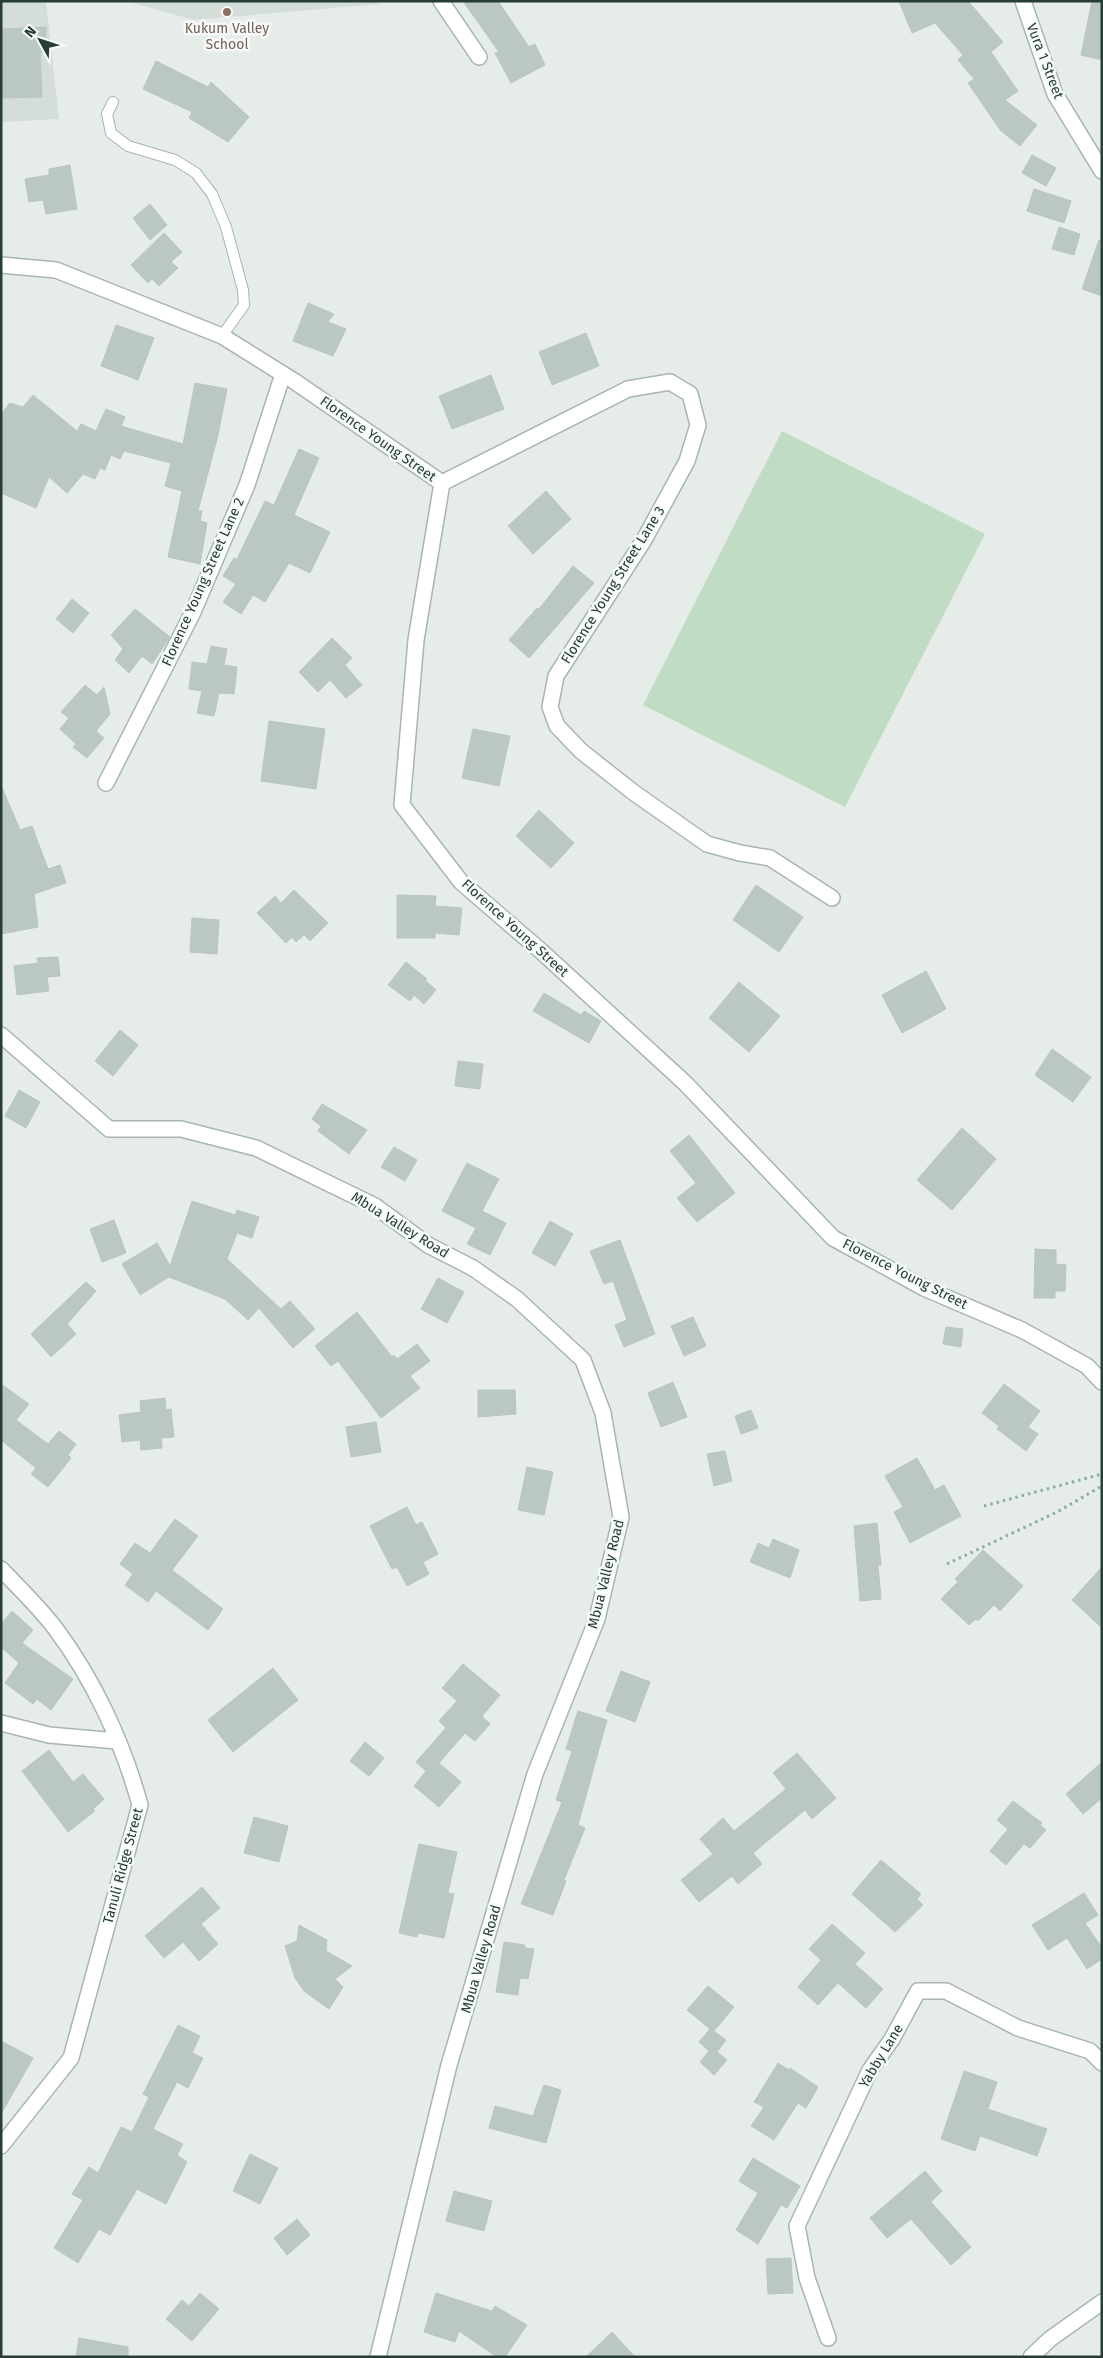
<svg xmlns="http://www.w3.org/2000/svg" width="1103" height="2358" font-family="'Fira Sans',sans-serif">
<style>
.built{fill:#d4ddd8}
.green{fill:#c1dcc5}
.building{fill:#bbc8c2;stroke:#b8c6bf}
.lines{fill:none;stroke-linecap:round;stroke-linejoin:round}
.lane-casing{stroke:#a9b5af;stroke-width:12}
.street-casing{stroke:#a9b5af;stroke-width:18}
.path{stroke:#89ae9e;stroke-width:3;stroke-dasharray:2.5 4;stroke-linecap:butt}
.lane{stroke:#fff;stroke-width:10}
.street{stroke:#fff;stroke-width:15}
.education-dot{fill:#8d6e63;stroke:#f6faf8;stroke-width:2}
.labels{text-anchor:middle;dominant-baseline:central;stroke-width:5;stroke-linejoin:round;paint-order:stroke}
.education-label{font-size:14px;fill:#785e54;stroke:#f6faf8}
.street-label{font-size:14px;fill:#263e35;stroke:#f6faf8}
</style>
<rect width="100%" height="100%" fill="#e6ede9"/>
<path class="built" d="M1,1H46L59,119L1,122Z
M126,1H379L381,4L194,20Z"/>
<path class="green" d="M782,431L985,534L845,807L643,705Z"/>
<path class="building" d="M463,1H498L529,47L535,44L545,65L511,83L495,53L499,52Z
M899,1H968L1003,42L991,52L1018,91L1005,100L1037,125L1020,146L1001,131L968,83L974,79L958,60L963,55L935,23L912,33Z
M1092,1H1102V60L1081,55Z
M46,27V52H40L42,97L1,98V29Z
M156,61L208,87L211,82L249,117L228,142L189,118L192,112L143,89Z
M1032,155L1056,168L1046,186L1022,173Z
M70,165L77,209L46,214L43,200L29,202L25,179L49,175V169Z
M1034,189L1071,201L1064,223L1027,211Z
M150,204L167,225L150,240L133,218Z
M1059,227L1080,234L1074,255L1052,249Z
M164,233L182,252L171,262L178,268L159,286L152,279L148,283L131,265Z
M1099,240L1102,241V296L1082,289Z
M308,303L334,314L328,322L346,329L333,356L293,341Z
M116,325L154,338L138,380L101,366Z
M586,333L599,366L552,385L539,352Z
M491,375L504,409L452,429L439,396Z
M195,383L227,389L218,435L198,511H202L200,521L207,523L200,564L168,557L182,491L165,486L171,463L124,451L120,459L111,455L105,470L100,468L95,479L83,474L67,493L49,477L36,508L1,493V414L10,403L23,407L33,395L77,431L81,424L96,431L106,409L125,417L121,426L183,444Z
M299,449L319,458L294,515L330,532L310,573L289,563L265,602L253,595L241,614L223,602L236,584L223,576L234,558L237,559L265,501L274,505Z
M546,491L571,519L533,554L508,526Z
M573,566L594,583L529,658L509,640L537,608L539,609Z
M72,599L89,613L73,633L56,619Z
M135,609L170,637L152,664L142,656L129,673L115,660L123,649L111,635Z
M332,638L352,658L345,665L362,685L346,698L330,680L318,692L299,672Z
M211,646L227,649L224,665L237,667L234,694L219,693L214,716L197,713L202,691L189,689L192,662L207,664Z
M85,685L97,695L104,687L110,714L96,731L104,738L87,758L73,747L76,744L60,729L69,718L61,712Z
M269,721L325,729L316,789L261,781Z
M473,729L510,736L499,786L462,778Z
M1,785L20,830L32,826L48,869L60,865L66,883L34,894L38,927L1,934Z
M539,810L574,843L551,868L516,836Z
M756,885L803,917L779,952L733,920Z
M294,890L328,923L310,941L304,935L296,942L292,937L286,943L257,913L275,896L281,903Z
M397,895L436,896L435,906L462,908L459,935L435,933V938H397Z
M192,918L219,920L217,954L190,952Z
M58,957L60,976L47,977L49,991L17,995L14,966L38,963L37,958Z
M406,962L427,979L425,980L436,990L424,1004L414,995L410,1001L388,985Z
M926,971L946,1009L902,1033L882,995Z
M739,982L780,1016L749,1052L709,1018Z
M544,993L581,1015L584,1011L601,1021L589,1043L533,1011Z
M120,1030L138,1045L113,1076L95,1061Z
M1052,1049L1091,1077L1073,1102L1035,1075Z
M458,1061L483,1064L480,1089L455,1086Z
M19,1090L40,1102L26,1128L5,1116Z
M322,1104L367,1130L349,1154L318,1131L321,1126L312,1119Z
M962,1128L996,1159L952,1210L917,1180Z
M689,1135L735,1193L697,1222L677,1198L696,1183L670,1151Z
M394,1147L417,1160L405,1181L381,1167Z
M467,1163L499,1179L482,1211L506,1223L490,1255L467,1244L476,1228L442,1211Z
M192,1201L235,1215L237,1210L259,1217L252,1238L237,1233L227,1259L281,1309L290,1301L315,1329L293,1348L259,1308L248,1320L225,1299L169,1277L140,1295L122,1264L157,1243L170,1266Z
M114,1220L126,1253L102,1262L90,1229Z
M550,1221L573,1234L555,1266L532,1253Z
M620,1240L655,1334L624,1347L615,1325L627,1320L613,1281L604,1284L590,1251Z
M1035,1249L1056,1250V1264L1066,1265L1065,1291H1055V1298H1034Z
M438,1278L464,1292L447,1323L421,1309Z
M86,1282L96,1291L67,1324L76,1334L51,1357L31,1334Z
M357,1312L392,1357L394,1355L397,1359L417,1344L430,1361L410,1376L420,1388L381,1418L338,1361L331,1366L315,1346Z
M693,1317L706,1346L684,1356L671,1326Z
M946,1327L963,1329L961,1347L943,1344Z
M673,1382L687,1417L661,1427L648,1393Z
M1,1384L29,1404L16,1420L48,1444L59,1431L76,1444L68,1455L71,1458L48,1487L31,1474L36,1468L1,1440Z
M1004,1384L1040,1411L1028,1427L1038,1434L1026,1451L997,1429L999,1426L982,1413Z
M478,1390H515L516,1414L478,1417Z
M165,1398L166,1410L171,1409L174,1437L161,1438L162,1448L141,1450L140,1440L122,1442L119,1415L141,1412L140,1401Z
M751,1410L758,1428L741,1434L735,1416Z
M376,1422L381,1452L351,1457L346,1427Z
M725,1451L732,1481L714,1486L707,1454Z
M917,1458L935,1490L944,1485L961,1516L910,1543L894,1512L903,1507L885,1476Z
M527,1467L553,1472L544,1515L518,1510Z
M407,1507L416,1525L422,1522L438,1554L423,1562L429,1574L407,1586L397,1567L392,1569L370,1526Z
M175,1519L198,1536L172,1570L223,1609L208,1630L156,1591L148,1602L125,1585L133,1574L120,1564L135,1543L150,1553Z
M877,1523L881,1565H878L881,1599L860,1601L854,1526Z
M773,1539L799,1550L790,1578L750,1562L758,1543L769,1548Z
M983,1550L1023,1586L1000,1611L994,1605L978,1621L976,1619L969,1625L941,1599L958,1582L955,1579Z
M1102,1567V1628L1072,1600Z
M12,1611L33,1630L22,1643L73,1679L51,1710L37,1699L33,1704L5,1683L19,1663L1,1647V1624Z
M463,1664L500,1695L482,1716L490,1724L475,1741L465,1733L439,1763L461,1782L439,1807L414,1786L426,1771L416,1762L446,1728L439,1721L457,1701L442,1688Z
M273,1668L298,1700L233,1752L208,1720Z
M621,1671L650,1682L635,1722L606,1711Z
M578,1711L607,1720L578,1825L585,1828L564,1880L566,1881L553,1915L521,1904L562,1802L556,1800L572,1751L566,1749Z
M365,1742L384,1758L369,1776L350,1761Z
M49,1750L73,1782L83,1774L104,1799L93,1809L95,1811L68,1832L22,1771Z
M797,1753L836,1798L812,1819L805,1810L753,1853L762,1864L738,1884L732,1876L699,1902L681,1880L713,1854L700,1839L723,1818L734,1831L786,1789L773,1773Z
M1102,1762V1798L1083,1814L1066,1794Z
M1013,1801L1042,1823L1040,1825L1046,1830L1030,1848L1024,1844L1006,1865L990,1851L1008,1829L997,1820Z
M254,1817L288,1826L279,1862L244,1853Z
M419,1844L457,1852L448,1893L454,1894L444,1938L418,1933L417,1937L399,1933Z
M881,1860L921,1894L917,1899L923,1905L895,1932L852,1894Z
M202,1887L220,1908L201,1924L218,1944L199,1961L183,1942L164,1958L145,1936Z
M1084,1893L1098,1915L1085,1923L1102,1948V1959L1087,1969L1067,1938L1048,1950L1032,1925Z
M832,1924L865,1953L855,1964L883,1989L866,2008L838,1983L818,2005L798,1987L821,1960L809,1949Z
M299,1925L327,1940L326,1951L352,1966L335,1979L343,1987L329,2009L304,1991L295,1978L285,1946L297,1941Z
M504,1942L525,1945V1948L534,1949L528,1979L520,1978L518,1995L496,1992Z
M708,1986L734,2007L714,2031L726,2040L717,2052L727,2060L714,2075L700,2062L709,2051L699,2042L710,2029L687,2010Z
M178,2025L200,2036L192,2053L203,2058L188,2088L177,2082L153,2129L183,2144L177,2155L187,2162L166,2204L137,2189L110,2235L99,2229L78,2263L54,2248L83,2200L72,2194L89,2167L98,2173L121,2127L132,2132L149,2097L143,2094Z
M1,2041L33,2058L1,2114Z
M778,2063L789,2070L790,2068L818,2087L806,2108L798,2103L774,2140L751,2126L764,2107L754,2102Z
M964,2071L997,2082L988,2109L1047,2129L1037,2156L980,2136L975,2151L941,2139Z
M544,2085L561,2090L546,2143L489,2128L495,2106L533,2116Z
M250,2154L278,2168L260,2204L233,2191Z
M753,2158L800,2186L787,2208L781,2205L758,2244L736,2230L758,2193L739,2181Z
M925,2171L942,2191L931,2202L971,2247L951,2265L911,2219L887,2238L870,2218Z
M454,2191L492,2201L484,2231L446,2221Z
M297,2219L310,2235L287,2255L274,2238Z
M791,2258L793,2293L768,2294L766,2259Z
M200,2293L219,2309L192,2341L166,2319L182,2300L189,2306Z
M436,2293L492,2311L495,2306L527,2325L505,2357H497L459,2331L455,2342L424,2332Z
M612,2332L635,2357H586Z
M79,2338L128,2347V2357H76Z"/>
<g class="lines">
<g class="lane-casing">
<path id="lane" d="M113,102L107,114L111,133L128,146L175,160L196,173L212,194L226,227L243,290L244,305L222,336"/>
</g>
<g class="street-casing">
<path id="street" d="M441,1L479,57
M1023,1L1055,94L1102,171
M1,265L56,270L222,336L294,381L442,483
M442,483L416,640L402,805L461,882L541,951L685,1083L833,1238L924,1288L1022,1330L1087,1366L1102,1382
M442,483L628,389L670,382L690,394L698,425L687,461L644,540L556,676L550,707L557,726L581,751L633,792L707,844L740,853L770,858L832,898
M106,783L193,612L247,485L283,374
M1,1035L109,1129H181L256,1148L375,1206L428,1245L473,1268L517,1299L583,1360L603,1413L621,1517L597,1619L535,1774L449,2065L378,2357
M1,1569C19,1588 39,1607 55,1628C94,1680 123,1743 140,1805L71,2058L1,2146
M1,1723L49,1735L117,1741
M828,2338L807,2278L797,2226L870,2070L892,2039L918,1991H946L1018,2028L1090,2051L1102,2063
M1031,2357L1050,2339L1102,2302"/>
</g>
<path class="path" d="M984,1506L1102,1474
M947,1564L1057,1512L1102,1486"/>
<use href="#lane" class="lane"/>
<use href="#street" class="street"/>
</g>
<circle class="education-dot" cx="227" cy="12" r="5"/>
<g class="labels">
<g class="education-label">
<text x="227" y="28">Kukum Valley<tspan x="227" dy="16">School</tspan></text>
</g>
<g class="street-label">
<text transform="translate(1045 61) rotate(69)">Vura 1 Street</text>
<text transform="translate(378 439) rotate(35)">Florence Young Street</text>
<text transform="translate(203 582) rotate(-66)">Florence Young Street Lane 2</text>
<text transform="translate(613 585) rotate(-58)">Florence Young Street Lane 3</text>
<text transform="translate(515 928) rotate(42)">Florence Young Street</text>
<text transform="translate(400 1225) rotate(32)">Mbua Valley Road</text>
<text transform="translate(905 1274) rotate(27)">Florence Young Street</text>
<text transform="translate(606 1574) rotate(-76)">Mbua Valley Road</text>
<text transform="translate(123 1866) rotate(-75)">Tanuli Ridge Street</text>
<text transform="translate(481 1959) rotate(-74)">Mbua Valley Road</text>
<text transform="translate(881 2056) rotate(-59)">Yabby Lane</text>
</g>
</g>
<rect width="1103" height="2358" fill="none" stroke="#263e35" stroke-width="5"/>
<g transform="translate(40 40) rotate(310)" stroke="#f6faf8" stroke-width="4" paint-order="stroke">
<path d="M0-4L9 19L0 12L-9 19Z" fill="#263e35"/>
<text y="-8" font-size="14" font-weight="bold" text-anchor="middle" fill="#263e35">N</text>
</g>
</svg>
